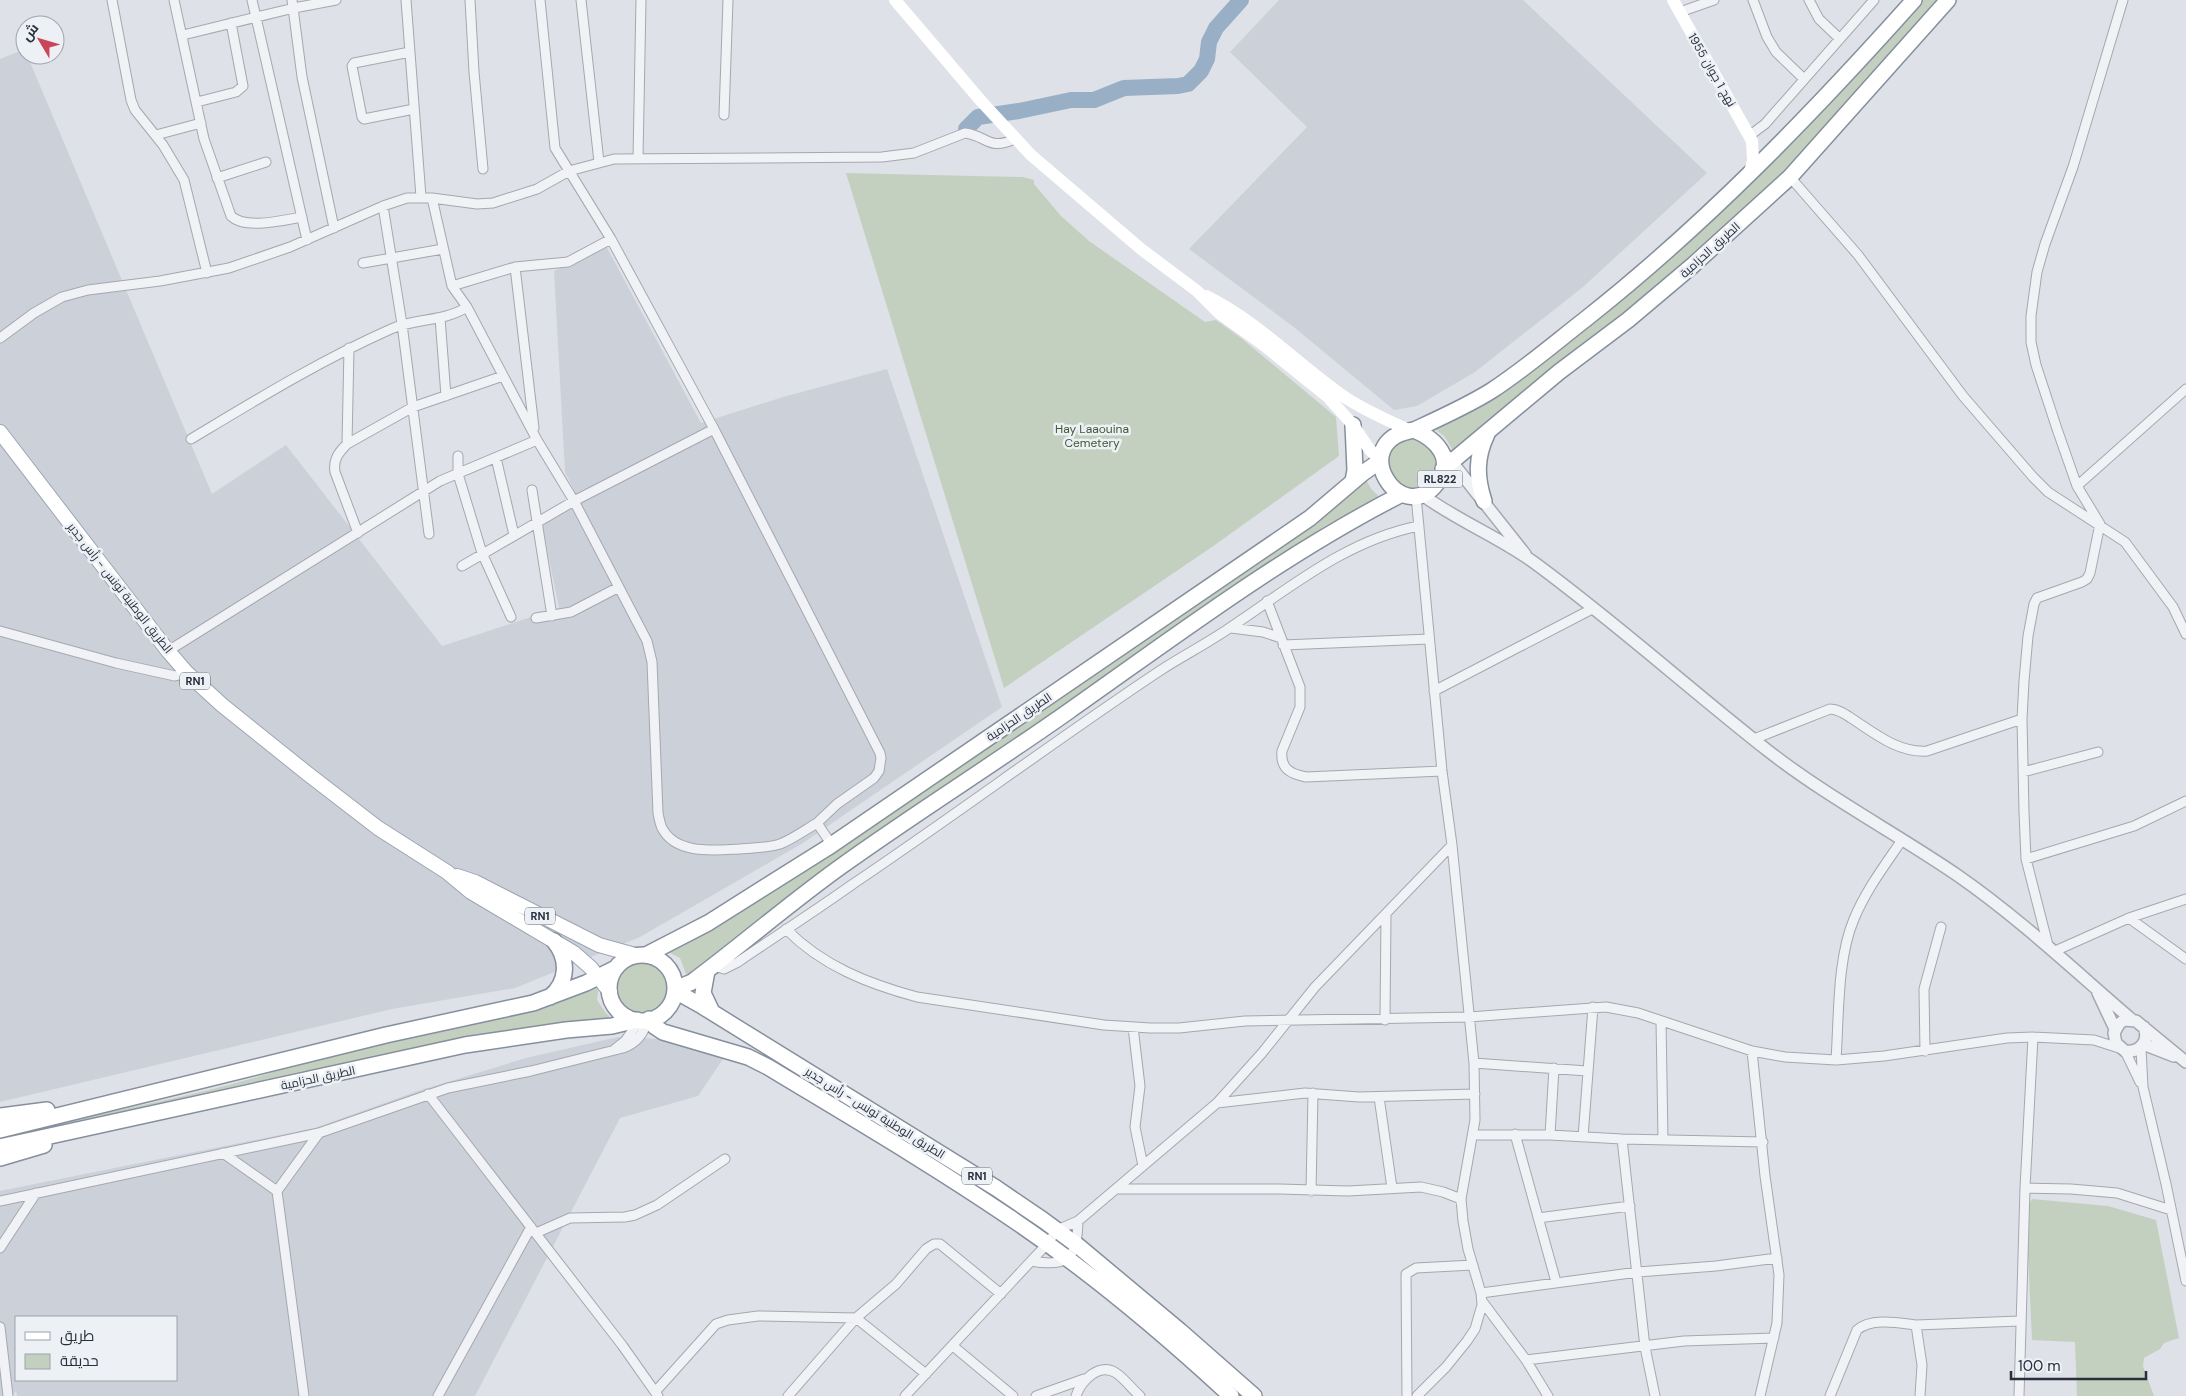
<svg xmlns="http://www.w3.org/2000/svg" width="2186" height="1396" font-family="'DM Sans',Cairo,sans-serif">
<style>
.built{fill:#ccd0d9;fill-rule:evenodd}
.green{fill:#c4d0bf}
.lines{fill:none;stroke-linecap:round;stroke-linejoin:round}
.river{stroke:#99afc6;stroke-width:16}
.minor-casing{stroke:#a4a8b1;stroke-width:11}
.tertiary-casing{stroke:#a4a8b1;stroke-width:14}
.primary-casing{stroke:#9da6b2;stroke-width:16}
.trunk-casing{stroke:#868f9d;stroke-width:18}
.minor{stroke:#f0f2f5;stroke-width:9}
.tertiary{stroke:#f0f2f5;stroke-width:11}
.secondary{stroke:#fff;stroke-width:12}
.primary{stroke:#fff;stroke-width:14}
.trunk{stroke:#fff;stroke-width:15}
.labels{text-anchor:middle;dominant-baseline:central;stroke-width:5;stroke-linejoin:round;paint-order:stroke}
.shield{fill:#edf0f5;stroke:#636974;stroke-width:1}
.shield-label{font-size:11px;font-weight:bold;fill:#282f3d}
.street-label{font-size:12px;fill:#282f3d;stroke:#edf0f5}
.park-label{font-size:12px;fill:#3c5835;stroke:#edf0f5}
</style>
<rect width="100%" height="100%" fill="#dee1e7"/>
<path class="built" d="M1279,0H1523L1707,173L1583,287L1475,372L1417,406L1394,410L1295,328L1189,249L1307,127L1230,52Z
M25,49V55H27L212,494L286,445L442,646L559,608L542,524L580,502L565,472L554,271L606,246L701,423L783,397L887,369L1002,707L803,843L640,937L515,988L392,1009L0,1102V59Z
M618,1037L684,1040L725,1056L698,1096L620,1118L475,1396H17L16,1391L11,1396H0V1191L315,1128L418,1091L526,1058ZM16,1317H176V1380H16Z"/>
<path class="green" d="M1920,0H1943L1824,134L1719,237L1456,456L1445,437L1434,428C1481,408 1520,375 1561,345C1630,293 1697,237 1759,175C1815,119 1867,59 1920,0Z
M846,173L1023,177L1034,180V184L1061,216L1089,241L1205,322L1216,320L1241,338L1336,417L1339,456L1212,547L1004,688Z
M1387 463a25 25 0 1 1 50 0a25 25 0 1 1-50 0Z
M1365,478L1372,490L1382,499L1366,504L1326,525L1021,735L688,979L680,958L666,951Z
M617 988a25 25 0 1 1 50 0a25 25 0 1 1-50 0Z
M599,985L597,1000L605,1012L616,1023L303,1071L57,1126L56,1123C138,1106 222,1091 300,1063L554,1004Z
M2032,1199L2108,1206L2156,1220L2179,1338L2164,1343L2160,1349L2144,1358L2143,1366L2154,1396H2077L2075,1342L2032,1340L2026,1210Z"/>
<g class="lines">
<path class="river" d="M966,129L978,117L1019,111L1071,100H1094L1124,88L1178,86L1188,84L1201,71L1207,59L1209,42L1216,28L1241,0"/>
<g class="minor-casing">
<path id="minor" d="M112,0L131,100L135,110L163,145L184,180L207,273
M174,0L204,139L231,216C245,230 284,220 302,217
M252,0L307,240
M292,0L302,77L334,228
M406,0L421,197
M470,0L474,72L483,169
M540,0L555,148L611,239L714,429L880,753L881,758L879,771L874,778L837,804L817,823L832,845
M581,0L599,162
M1753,0L1767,37L1776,52L1804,79
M1809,0L1819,19L1840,39
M1680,12L1714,0
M183,35L294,8L336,0
M410,52L354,63L352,66L362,117L364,119L414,109
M197,102L236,92L243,86L231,23
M724,115L728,0
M156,135L201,123
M1749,136L1765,124L1874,0
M638,158L641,0
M1790,177L1858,255L1963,396L2033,477L2048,492L2125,542L2173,607L2186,634
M217,178L266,162
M432,198L452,286L467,307L537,440L574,501L647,641L652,662L658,813C659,818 660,824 662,828C676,855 714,850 739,849C753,848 767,848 780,844C793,839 805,830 817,823
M383,206L402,324L429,534
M363,263L443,249
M515,267L534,428
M452,286L515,267L568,262L611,239
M440,318L446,396
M0,338L34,313L62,297L88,290L160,281L229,268L290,247L383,206L407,198H432L477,204L493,203L537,189L569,171L614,159L882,157L914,153L965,133C988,136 988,151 1015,139
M191,439C256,400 321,360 391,329C415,318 444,322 467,307
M347,444L349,348
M458,456V474L482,553L511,617
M496,458L514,535
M2077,486L2186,389
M532,490L552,616
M1416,496L1442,771L1452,845L1474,1063L1475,1120L1461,1199L1463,1221L1468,1249L1481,1293L1482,1305L1475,1329L1467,1341L1446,1367L1417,1396
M358,533L335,472C333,460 338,453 347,444L413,407L503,376
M462,566L574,501L714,429
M1267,601L1300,687V707L1282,751C1280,769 1291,774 1306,777L1442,771
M536,618L571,612L619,587
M1231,628L1263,632L1281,638
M0,631L116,663L175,676L187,673
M1283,645L1429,639
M168,651L440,481L537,440
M1434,691L1594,608
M1754,739L1830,709C1838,709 1845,714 1851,718C1874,733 1898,753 1927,751L2022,719
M2023,772L2098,752
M2026,859L2134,826L2186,801
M2129,918L2186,959
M786,929C822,966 869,984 917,997L1104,1025L1150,1028H1179L1245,1021L1469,1017L1606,1007L1638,1013L1752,1051L1785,1057L1836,1060L1884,1056L2007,1038L2033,1037L2094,1040L2119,1048
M2048,945L2026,859L2024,812L2022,719L2024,681L2028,636L2034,604L2037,598L2082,582L2087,579L2090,573L2100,524L2077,486L2057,429L2036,365L2031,342V316L2037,272L2045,244L2073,167L2123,0
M2055,951L2129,918L2186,899
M713,966L724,969L738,962C776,936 815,911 853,884C957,814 1057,739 1161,670C1184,655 1208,643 1231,627C1291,587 1347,540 1419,526
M1385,1020L1386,915
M1661,1021L1663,1139
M1133,1027L1140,1086L1135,1127L1143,1166
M2141,1048L2143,1087L2166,1184L2186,1281
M615,1049L625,1041L640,1020
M1752,1051L1765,1176L1779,1275L1777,1323L1760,1396
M1925,1051L1924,989L1941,927
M2125,1051L2140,1082
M1836,1060C1839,1016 1837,959 1854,919C1866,890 1885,865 1902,840
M1474,1063L1587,1071
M428,1094L622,1345L658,1396
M1379,1097L1392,1188
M1217,1103L1305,1093L1359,1097L1475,1094
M1515,1134L1556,1282
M1473,1135H1550L1622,1139L1763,1142
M1550,1135L1554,1068
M1583,1137L1593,1007
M1622,1139L1645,1347L1655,1396
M223,1153L277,1191
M2025,1188L2071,1189L2117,1193L2171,1210
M1117,1189H1279L1348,1191L1421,1187L1443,1192L1461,1199
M1311,1191L1313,1093
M0,1201L319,1133L448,1088L531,1071L623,1048C637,1043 644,1034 647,1020
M1538,1218L1630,1206
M536,1233L570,1218L625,1217L635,1215L657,1205L725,1159
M0,1248L36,1193
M1031,1261C1069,1268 1077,1257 1078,1221
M1481,1293L1638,1272L1716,1266L1777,1258
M1482,1301L1526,1360L1548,1396
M1916,1325L2020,1321
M0,1327L8,1396
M953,1346L1013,1396
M1526,1360L1684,1341L1774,1338
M655,1392L716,1324L728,1320L758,1316L856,1318L926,1374
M304,1396L277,1191L319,1133
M438,1396L531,1227
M788,1396L856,1318L896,1284L926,1249L934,1244H940L1001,1294
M905,1396L1047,1244L1057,1230L1078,1221L1217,1103L1262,1053L1315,987L1452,845
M1036,1396L1084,1379
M1076,1396C1081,1381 1099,1362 1116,1373C1125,1379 1132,1389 1140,1396
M1407,1396L1406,1274L1416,1268L1473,1265
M1830,1396L1857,1330C1871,1317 1900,1323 1916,1325L1922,1365L1920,1396
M2019,1396L2025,1188L2033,1037"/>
</g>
<g class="tertiary-casing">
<path id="tertiary" d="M1448,457L1525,554
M1421,494C1456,520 1497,536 1532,561C1613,620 1688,688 1767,750C1827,797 1894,832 1957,875C2019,918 2074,970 2131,1019
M2098,993L2115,1029
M2144,1027C2150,1042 2139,1053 2125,1051L2116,1043L2114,1033L2119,1024L2124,1020L2136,1021L2186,1062
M2143,1044L2174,1056"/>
</g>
<g class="primary-casing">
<path id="primary" d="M0,432L168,651L187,673L222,705L308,774L378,828L447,872L471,892L574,953L591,968L610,992
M457,876L475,882L599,945L635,955"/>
</g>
<g class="trunk-casing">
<path id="trunk" d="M1353,425L1355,470L1353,481
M1414,430C1440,418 1467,406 1491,391C1525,369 1556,342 1587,318C1707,223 1813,113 1914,0
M1414,430C1436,439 1456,459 1437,483C1401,530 1344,441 1414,430Z
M1443,469L1559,372L1628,320L1692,266L1790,177L1948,0
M1484,501C1476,477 1476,457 1487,434
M646,955L708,923L827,848L1310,518L1363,473L1380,461
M609 988a33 33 0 1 1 66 0a33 33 0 1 1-66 0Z
M707,971L703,993L712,1012
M675,989L692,982C743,944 791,902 843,865C917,812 994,764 1069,711C1177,635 1284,554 1402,494
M675,991L702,1006L996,1188L1043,1220L1077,1245L1180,1331L1254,1396
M550,997C568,982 569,959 554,941
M649,1019L654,1026L663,1032L748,1057L768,1067C849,1116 931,1164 1009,1217C1088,1270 1162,1332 1231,1396
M0,1116L47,1110
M0,1130L386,1035L533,1003L586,983L616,968
M0,1147L465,1045L566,1030L612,1026L637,1020
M0,1158L44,1145"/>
</g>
<use href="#minor" class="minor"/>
<use href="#tertiary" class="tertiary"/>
<path class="secondary" d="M895,0L981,101L1031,155L1141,249L1197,291L1219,313L1261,343L1328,397L1353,425L1370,450L1380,459
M1673,0L1752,141L1753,161L1749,175
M1206,296C1259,322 1298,365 1346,398C1366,411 1389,421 1411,431"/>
<use href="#primary" class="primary"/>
<use href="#trunk" class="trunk"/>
</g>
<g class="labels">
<g class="shield">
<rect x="1417.5" y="470.5" width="45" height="17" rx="4"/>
<rect x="180" y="672.5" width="30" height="17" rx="4"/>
<rect x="525" y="907.5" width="30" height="17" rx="4"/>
<rect x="962" y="1167.5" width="30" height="17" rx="4"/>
</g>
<g class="shield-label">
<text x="1440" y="479">RL822</text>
<text x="195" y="681">RN1</text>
<text x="540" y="916">RN1</text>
<text x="977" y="1176">RN1</text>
</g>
<g class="street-label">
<text transform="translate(1712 70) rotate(60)">نهج 1 جوان 1955</text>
<text transform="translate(1710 250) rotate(-42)">الطريق الحزامية</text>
<text transform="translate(120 588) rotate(52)">الطريق الوطنية تونس - رأس جدير</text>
<text transform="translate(1019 717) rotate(-34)">الطريق الحزامية</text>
<text transform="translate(318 1078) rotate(-12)">الطريق الحزامية</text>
<text transform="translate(875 1113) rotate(32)">الطريق الوطنية تونس - رأس جدير</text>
</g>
<g class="park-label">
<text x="1092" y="429">Hay Laaouina<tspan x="1092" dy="14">Cemetery</tspan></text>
</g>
</g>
<rect x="15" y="1316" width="162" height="65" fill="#edf0f5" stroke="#9ea3ab"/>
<rect x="25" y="1332" width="25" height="8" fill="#ffffff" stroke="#9ea3ab"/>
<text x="60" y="1341" font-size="15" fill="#282f3d">طريق</text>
<rect x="25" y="1354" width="25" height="15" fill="#c4d0bf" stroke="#9ea3ab"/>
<text x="60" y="1366" font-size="15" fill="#282f3d">حديقة</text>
<g transform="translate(40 40) rotate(308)"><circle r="24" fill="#edf0f5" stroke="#9ea3ab"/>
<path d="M0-4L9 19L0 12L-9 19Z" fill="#c9465a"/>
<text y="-8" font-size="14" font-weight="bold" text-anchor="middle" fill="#282f3d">ش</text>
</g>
<path d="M2011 1371v8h135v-8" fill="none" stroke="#282f3d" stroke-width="2.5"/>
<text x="2018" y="1371" font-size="15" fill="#282f3d" stroke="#edf0f5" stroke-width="4" paint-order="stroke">100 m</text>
</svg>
